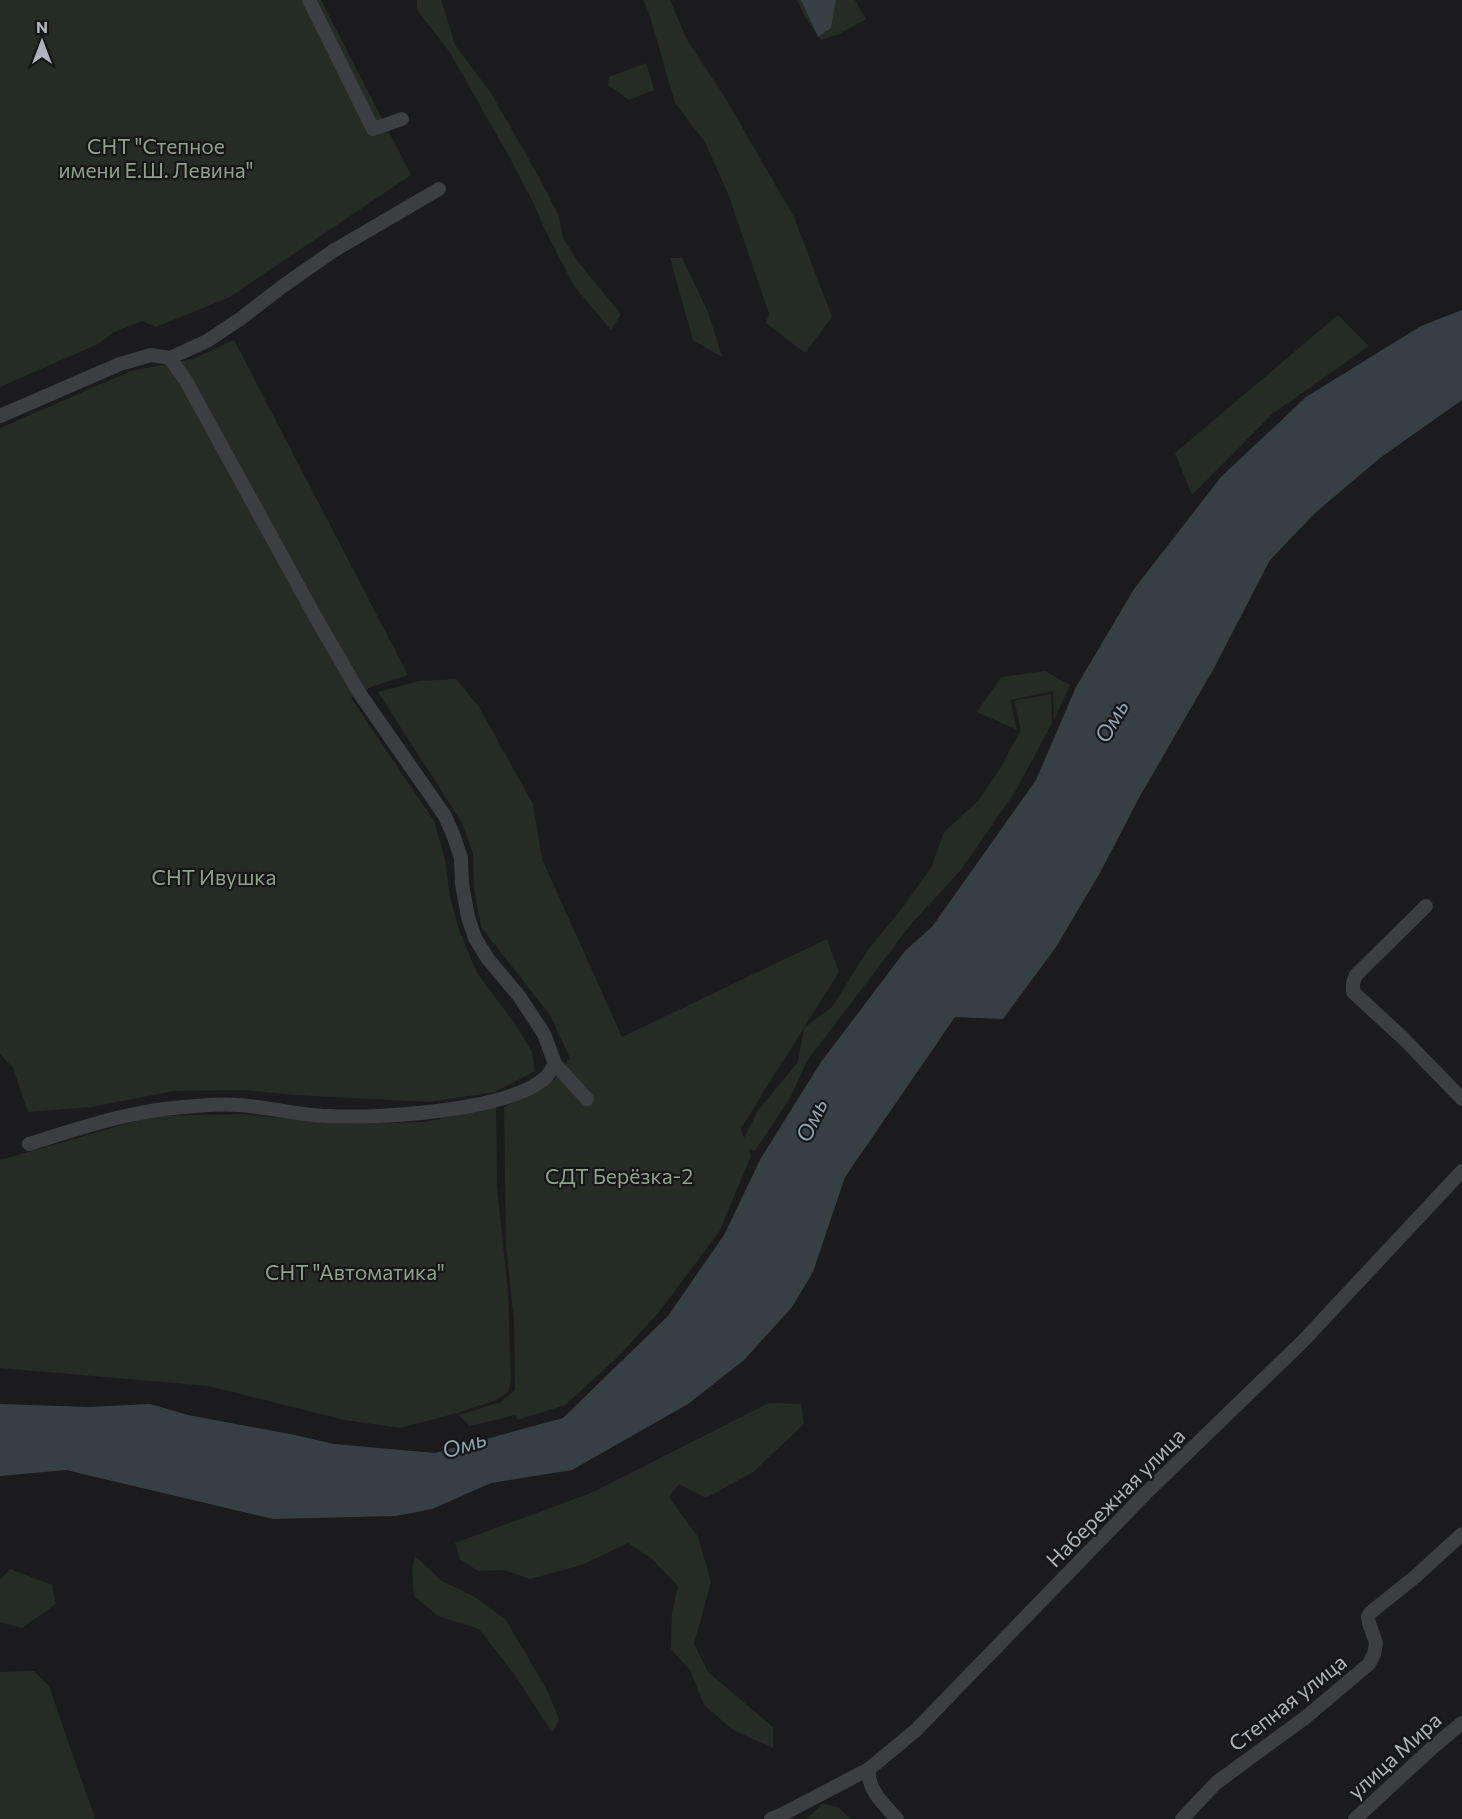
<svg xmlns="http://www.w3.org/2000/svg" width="1462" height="1819" font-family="Commissioner,sans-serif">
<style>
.green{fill:#252c25}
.water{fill:#364044}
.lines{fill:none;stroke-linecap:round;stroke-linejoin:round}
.minor{stroke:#3c3e41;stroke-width:14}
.labels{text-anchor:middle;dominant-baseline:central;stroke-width:4.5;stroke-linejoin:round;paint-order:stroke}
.park-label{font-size:21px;fill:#8ca388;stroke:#161618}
.street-label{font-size:21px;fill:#afb4ba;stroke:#161618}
.water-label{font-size:22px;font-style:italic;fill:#8ba6b1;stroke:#161618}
</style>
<rect width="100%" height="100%" fill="#1b1b1d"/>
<path class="green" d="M0,0H321L411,175L228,298L156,327L142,321L114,332L98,344L0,387Z
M417,0H441L455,45L491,93L539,177L559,217L563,238L579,263L621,314L611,330L574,286L543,226L535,206L511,160L449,51L417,10Z
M643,0H670L687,40L726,99L794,217L832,317L805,353L766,323L769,314L729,196L705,142L675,103L649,13Z
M797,0H801L818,37L831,28L836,0H855L866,19L839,34L821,40L805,17Z
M646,63L654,90L629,100L608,85L609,77Z
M670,258H682L708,312L722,357L693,340Z
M1338,315L1369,346L1272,414L1192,495L1175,453Z
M234,340L408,675L371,687L351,698L434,821L445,859L450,897L459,930L477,973L515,1024L532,1052L535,1071L495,1092L429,1102L294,1095L244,1090L173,1091L92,1107L28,1112L13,1068L0,1054V428L131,371L193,359Z
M1045,671L1070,685L1054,720L1053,691L1010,700L1017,730L977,712L1001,677Z
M456,679L479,707L533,804L542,859L622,1037L827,939L839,972L741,1128L744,1138L759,1109L798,1062L804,1028L832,1007L868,950L903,907L932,866L944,832L978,801L998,772L1021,730L1014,701L1051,694L1052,723L1015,792L960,871L911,924L807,1061L791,1096L755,1151L749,1149L751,1156L719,1232L659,1312L618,1357L565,1405L517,1420L516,1415L469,1426L459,1415L501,1402L515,1390L514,1321L506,1244L504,1107L554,1080L570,1058L550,1015L481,927L474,888L473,854L462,823L378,692L420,681Z
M496,1107L497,1187L508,1293L511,1380L509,1391L496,1400L457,1413L400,1428L345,1420L209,1386L0,1368V1160L154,1116L240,1114L342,1124L425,1122Z
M769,1403L801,1404L804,1424L753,1472L706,1498L679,1484L669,1497L698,1537L711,1582L694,1644L708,1672L773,1727V1748L733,1730L704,1705L690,1670L671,1649L672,1613L678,1586L652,1559L628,1543L582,1565L530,1579L504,1570L478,1571L460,1559L455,1543L591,1493Z
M415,1556L442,1581L475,1597L506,1620L547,1690L559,1719L552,1733L515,1675L479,1629L438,1616L414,1596L412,1570Z
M10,1569L52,1585L56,1604L22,1628L0,1622V1580Z
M34,1671L49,1686L95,1819H0V1672Z
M822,1804L838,1807L851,1819H807Z"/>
<path class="water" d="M801,0H836L831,28L818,37Z
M1462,310V400L1380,458L1315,513L1270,560L1213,670L1140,796L1101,871L1056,947L1003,1019L955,1017L845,1177L813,1272L792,1307L744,1360L688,1404L572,1470L491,1483L432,1509L396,1516L273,1519L66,1470L0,1476V1404L89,1407L150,1404L188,1415L295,1435L334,1444L435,1453L563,1418L668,1316L724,1235L761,1158L821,1062L905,951L932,927L1036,780L1076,687L1134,589L1221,477L1306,397L1421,326Z"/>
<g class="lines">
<path class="minor" d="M309,0L373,129L402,119
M170,358L186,381L316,618L360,694L445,816L454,837L461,858L462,884L468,917L475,938L488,959L519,996L544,1034L555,1064L587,1099
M0,416L120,364L151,355L170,358L207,341L240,319L283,286L333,251L439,189
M1426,906L1356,975L1353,983V992L1403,1038L1462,1099
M29,1144C80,1128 130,1111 183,1107C201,1106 220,1103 238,1105C268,1107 298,1115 328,1116C378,1119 508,1111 545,1078C549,1075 552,1068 555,1064
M869,1769C867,1790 884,1804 897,1819
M771,1819L783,1814L869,1769L915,1731L1145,1494L1303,1341L1462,1171
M1182,1819L1216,1783L1306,1717L1369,1664L1374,1654L1376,1643L1369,1623L1368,1617L1370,1613L1416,1576L1462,1534
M1355,1819L1432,1748L1462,1723"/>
</g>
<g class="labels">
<g class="park-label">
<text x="156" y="145">СНТ "Степное<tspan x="156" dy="24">имени Е.Ш. Левина"</tspan></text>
<text x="214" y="876">СНТ Ивушка</text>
<text x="619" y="1175">СДТ Берёзка-2</text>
<text x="355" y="1271">СНТ "Автоматика"</text>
</g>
<g class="street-label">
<text transform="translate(1115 1497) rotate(-45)">Набережная улица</text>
<text transform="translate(1287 1702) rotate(-38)">Степная улица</text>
<text transform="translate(1394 1755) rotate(-42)">улица Мира</text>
</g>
<g class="water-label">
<text transform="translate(1111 721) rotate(-60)">Омь</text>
<text transform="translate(811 1120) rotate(-65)">Омь</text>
<text transform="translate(464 1444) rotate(-17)">Омь</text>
</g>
</g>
<g transform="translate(42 42)" stroke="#161618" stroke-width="4.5" paint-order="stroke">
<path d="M0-4.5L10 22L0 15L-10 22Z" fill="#afb4ba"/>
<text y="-9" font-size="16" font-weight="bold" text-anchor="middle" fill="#afb4ba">N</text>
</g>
</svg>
